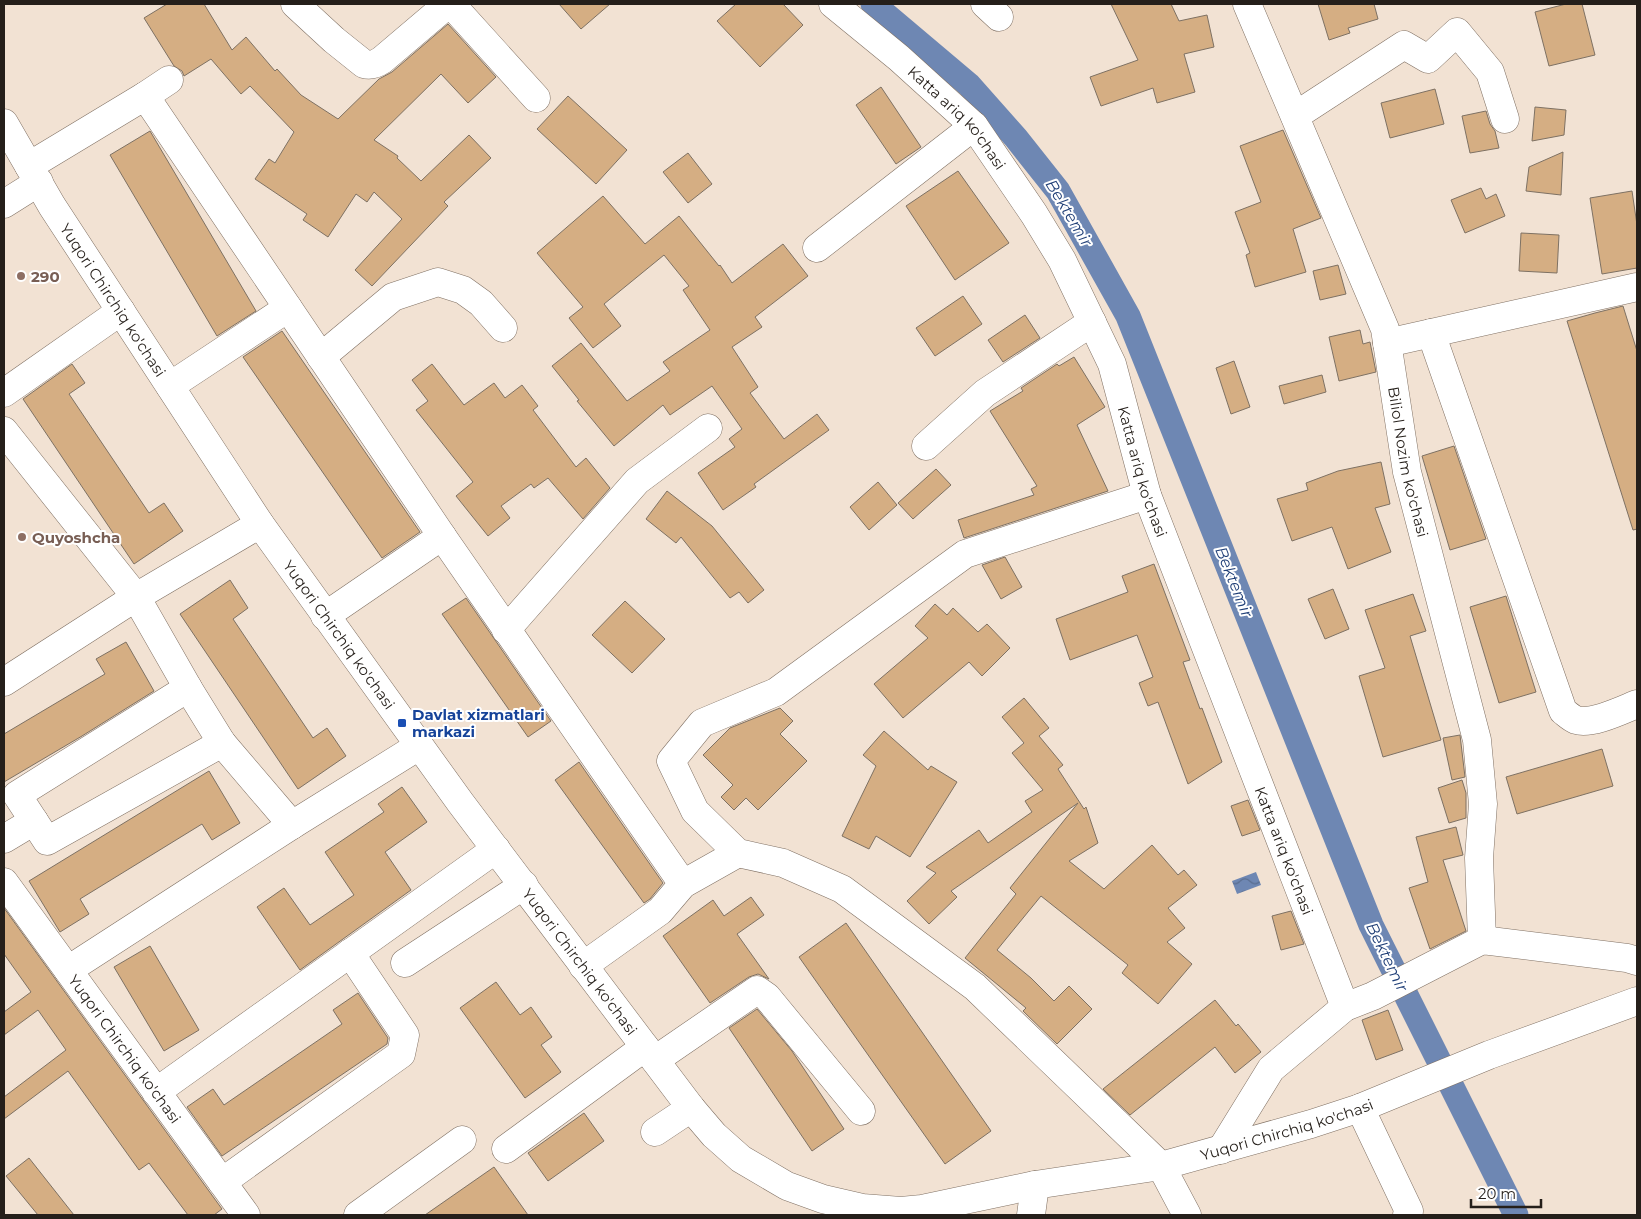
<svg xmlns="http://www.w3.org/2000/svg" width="1641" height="1219" font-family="Montserrat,sans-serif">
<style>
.water{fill:url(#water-waves)}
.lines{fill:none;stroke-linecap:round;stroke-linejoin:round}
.canal{stroke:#6e87b3;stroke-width:25}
.building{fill:#d5ae83;stroke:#7e7163}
.minor-casing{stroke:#807164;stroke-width:29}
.minor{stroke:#fff;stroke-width:28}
.education-dot{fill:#8d6e63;stroke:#fff;stroke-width:2}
.transit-dot{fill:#1a4fb4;stroke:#fff;stroke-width:2}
.labels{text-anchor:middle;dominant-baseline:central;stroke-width:4;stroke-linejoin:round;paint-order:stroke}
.street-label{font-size:15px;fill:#251f1a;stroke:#fff}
.education-label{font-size:15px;font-weight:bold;fill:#785e54;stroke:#fff;text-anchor:start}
.transit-label{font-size:15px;font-weight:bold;fill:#164399;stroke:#fff;text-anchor:start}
.water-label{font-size:16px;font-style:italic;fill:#203f77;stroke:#fff}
</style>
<defs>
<pattern id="water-waves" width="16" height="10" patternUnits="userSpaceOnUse" patternTransform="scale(1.25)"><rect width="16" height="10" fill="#6e87b3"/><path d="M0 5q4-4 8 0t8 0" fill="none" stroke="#5a6e91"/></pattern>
</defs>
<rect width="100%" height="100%" fill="#f2e2d3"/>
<path class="water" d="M1256,872L1261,885L1237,894L1232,881Z"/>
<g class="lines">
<path class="canal" d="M873,4L969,85L1016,138L1058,191L1128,316L1371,925L1516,1215"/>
</g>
<path class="building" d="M167,4H204L232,50L246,37L275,71L277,69L301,95L338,119L379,79L392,72L448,24L496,77L468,103L441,74L374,140L398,156L397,158L421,181L469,135L491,158L444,202L448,206L372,286L355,270L402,219L374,192L367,202L356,194L328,237L303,220L307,214L255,179L269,159L275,163L294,132L250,86L241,94L211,59L184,76L182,71L174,66L144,18Z
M559,4H610L581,29Z
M736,4H783L803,25L760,67L717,21Z
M1111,4H1171L1179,21L1207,15L1214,47L1184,54L1195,92L1157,103L1153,88L1101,106L1090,77L1138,60Z
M1318,4H1374L1378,19L1348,28L1350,33L1329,40Z
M1566,4H1582L1595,55L1549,66L1535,12Z
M881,87L921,147L896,164L856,105Z
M1435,89L1444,124L1390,138L1381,103Z
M568,96L627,150L596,184L537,129Z
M1535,107L1566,110L1564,135L1532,141Z
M1486,111L1490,124L1495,131L1499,148L1470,153L1462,116Z
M1283,130L1321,218L1293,229L1306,272L1255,287L1246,255L1250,253L1235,212L1261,202L1240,146Z
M150,131L256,311L217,336L110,155Z
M1563,152L1561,195L1526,191L1529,167Z
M688,153L712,184L688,203L663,172Z
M958,171L1009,243L955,280L906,206Z
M1481,188L1486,199L1496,194L1505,216L1465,233L1451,200Z
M1632,191L1637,225V268L1602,274L1590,198Z
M603,196L645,244L679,216L719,266L720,265L732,283L783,244L808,276L755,317L762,327L732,347L758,387L750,393L784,439L817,414L829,430L754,484L756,487L723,510L698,473L735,447L729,439L742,429L712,386L670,415L663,405L614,446L577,401L579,400L552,366L581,343L627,401L670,371L663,362L710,330L683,290L689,286L664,255L604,304L621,326L593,348L569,318L583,307L537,253Z
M1521,233L1559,235L1557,273L1519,271Z
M1338,265L1346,294L1320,300L1313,271Z
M963,296L982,324L935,356L916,328Z
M1623,306L1637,351V529L1633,530L1567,321L1595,313Z
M1025,315L1040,338L1003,362L988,340Z
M1360,330L1363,344L1370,342L1376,372L1339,381L1329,337Z
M282,331L420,532L382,558L243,357Z
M1074,357L1105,407L1077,425L1108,491L964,538L958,520L1034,495L1031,489L1037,486L990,411L1023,391L1021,388L1057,364L1059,366Z
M1234,361L1250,407L1231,414L1216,368Z
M72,364L85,383L69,394L149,513L164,503L183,531L134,564L23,399Z
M432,364L464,405L494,383L505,398L522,385L538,406L533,410L576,467L586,458L610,488L583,519L548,478L534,488L531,484L501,506L510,518L488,536L456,496L473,482L416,410L428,401L412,380Z
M1322,375L1326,392L1284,404L1279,386Z
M1454,446L1486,539L1450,550L1422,456Z
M1381,462L1390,504L1375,508L1391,552L1348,569L1332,527L1292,541L1277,499L1308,490L1306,483L1338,471Z
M936,469L951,485L913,519L898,503Z
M878,482L897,505L869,530L850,507Z
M667,491L712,526L764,590L748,603L739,592L730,598L681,537L676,543L646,519Z
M1005,557L1022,587L1001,599L982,565Z
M1154,564L1190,660L1183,662L1200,709L1202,708L1222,762L1188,784L1158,702L1148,706L1139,683L1153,677L1137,635L1070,660L1056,619L1128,592L1122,576Z
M230,580L248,608L233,619L313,738L327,728L346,756L298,789L180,614Z
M1333,589L1349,629L1325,639L1308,599Z
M1413,594L1426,631L1410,636L1441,740L1383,757L1359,676L1385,668L1365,610Z
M1506,596L1536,692L1499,703L1470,607Z
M466,598L551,721L528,737L442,614Z
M625,601L665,639L632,673L592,635Z
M935,604L947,615L953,608L978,632L987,624L1010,648L982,676L969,662L903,718L874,684L928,638L915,626Z
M126,642L154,691L82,736L4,782V734L105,674L96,659Z
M1024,698L1049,728L1039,736L1063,765L1058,769L1084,809L1086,807L1098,843L1069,861L1104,889L1152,845L1178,875L1184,870L1197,885L1168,908L1185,928L1167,942L1192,964L1158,1004L1122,973L1128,965L1041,896L997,950L1031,978L1054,1001L1069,986L1092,1009L1057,1044L1023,1011L1026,1008L965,958L1016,894L1010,888L1078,803L951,891L957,897L929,924L907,901L936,873L926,867L979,830L988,843L1032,812L1025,801L1043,790L1012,753L1024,743L1002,717Z
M780,708L793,721L780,734L807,761L758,810L746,798L734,810L721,797L733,785L703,755L730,728Z
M884,731L928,770L931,766L957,782L910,857L876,836L869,849L842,836L876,766L863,755Z
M1460,735L1465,777L1452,780L1443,738Z
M1602,749L1613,786L1517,814L1506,777Z
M579,762L663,883L650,899L644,903L555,780Z
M209,771L240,823L212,840L202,824L80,899L89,914L60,932L29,881Z
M1462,780L1466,793V818L1449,823L1438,788Z
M402,787L427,822L385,852L411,890L300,970L257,907L284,888L310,925L354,895L325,852L384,812L378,804Z
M1248,800L1260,830L1242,836L1231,806Z
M1456,827L1463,855L1443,860L1466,931L1430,949L1409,888L1428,882L1416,837Z
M751,897L764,915L737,934L769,979L758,974L749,977L710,1003L663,936L713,900L724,916Z
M4,908L222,1209L214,1215H188L149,1163L139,1170L68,1071L4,1119V1097L66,1050L38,1010L4,1035V1012L31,992L4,954Z
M1291,911L1304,944L1281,950L1272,916Z
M846,923L991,1131L945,1164L799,957Z
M150,946L199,1030L164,1051L114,967Z
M496,982L520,1015L531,1007L552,1037L541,1045L561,1072L525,1098L460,1008Z
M358,993L388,1038L387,1044L222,1156L187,1107L213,1089L224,1105L342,1024L333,1010Z
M1215,1000L1236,1026L1238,1024L1261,1052L1235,1073L1215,1047L1130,1115L1103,1089Z
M757,1009L792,1051L844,1129L812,1151L729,1028Z
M1388,1010L1403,1050L1376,1060L1362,1020Z
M584,1113L604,1141L548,1181L528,1153Z
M29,1158L74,1215H38L6,1176Z
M494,1167L528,1215H425Z"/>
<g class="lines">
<g class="minor-casing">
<g id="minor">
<path d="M295,4L334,40L364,64C371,66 376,64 382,60L448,4"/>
<path d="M451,4L536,98"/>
<path id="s1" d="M833,4L899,58L974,126L1034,214L1062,260L1112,364L1147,495L1345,1007"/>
<path d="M985,4L999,17"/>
<path id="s2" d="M1247,4L1385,329L1407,472L1477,740L1483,804L1479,858L1482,940"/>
<path d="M145,96L169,80"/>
<path d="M1295,116L1404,45L1428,59L1457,32L1490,72L1505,119"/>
<path id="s3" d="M4,123L52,206L260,524L460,802L691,1108L714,1135L741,1159L787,1186L823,1199L862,1208L901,1211L922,1209L1035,1185L1161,1166L1311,1124L1360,1108L1489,1055L1637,1001"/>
<path d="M29,166L145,96L442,536L683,884"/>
<path d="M4,204L39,182"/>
<path d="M817,248L974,126"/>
<path d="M1431,333L1563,711C1567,714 1571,718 1576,720C1592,725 1622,710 1637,704"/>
<path d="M1387,343L1637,287"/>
<path d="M321,357L393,297L438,282L463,290L481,303L503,328"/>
<path d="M170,386L288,308"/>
<path d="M4,393L121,311"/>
<path d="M4,431L136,597L4,682"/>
<path d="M926,446L985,393L1092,322"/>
<path d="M1147,495L965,554L776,692L702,723L671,761L695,811L738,853L783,863L842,889L975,987L1161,1166L1187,1215"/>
<path d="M260,524L136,597L188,688L222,743L292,825"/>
<path d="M325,616L442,536"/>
<path d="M506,630L637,481L708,428"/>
<path d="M188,688L17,795L47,841L222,743"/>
<path d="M4,839L34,821"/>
<path id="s4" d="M4,882L246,1215"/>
<path d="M405,963L524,885"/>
<path d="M583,966L660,911L683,884L738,853"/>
<path d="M68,970L292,825L419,746"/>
<path d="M655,1060L757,990L767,997L861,1111"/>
<path d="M156,1092L496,849"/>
<path d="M1360,1108L1409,1211L1407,1215"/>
<path d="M655,1132L691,1108"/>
<path d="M506,1149L645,1047"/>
<path d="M1221,1150L1271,1069L1345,1007L1373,996L1482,940L1627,958L1637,961"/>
<path d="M222,1182L401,1054L405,1035L350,953"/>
<path d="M358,1215L462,1140"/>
<path d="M1031,1215L1035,1185"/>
</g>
</g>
<use href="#minor" class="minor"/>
</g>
<g class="education-dot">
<circle cx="21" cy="276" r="5"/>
<circle cx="22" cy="537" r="5"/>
</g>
<rect class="transit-dot" x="397" y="718" width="10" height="10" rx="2.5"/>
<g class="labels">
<g class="street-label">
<text stroke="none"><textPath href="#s1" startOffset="169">Katta ariq ko'chasi</textPath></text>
<text stroke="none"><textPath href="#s3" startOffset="208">Yuqori Chirchiq ko'chasi</textPath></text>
<text stroke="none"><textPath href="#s2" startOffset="488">Biliol Nozim ko'chasi</textPath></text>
<text stroke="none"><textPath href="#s1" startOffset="574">Katta ariq ko'chasi</textPath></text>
<text stroke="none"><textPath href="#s3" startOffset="612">Yuqori Chirchiq ko'chasi</textPath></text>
<text stroke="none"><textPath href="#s1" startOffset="979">Katta ariq ko'chasi</textPath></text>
<text stroke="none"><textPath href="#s3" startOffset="1018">Yuqori Chirchiq ko'chasi</textPath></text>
<text stroke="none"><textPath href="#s4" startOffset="206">Yuqori Chirchiq ko'chasi</textPath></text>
<text stroke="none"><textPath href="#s3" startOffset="1839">Yuqori Chirchiq ko'chasi</textPath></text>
</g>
<g class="education-label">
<text x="31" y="276">290</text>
<text x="32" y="537">Quyoshcha</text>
</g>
<g class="transit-label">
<text x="412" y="714">Davlat xizmatlari<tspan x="412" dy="17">markazi</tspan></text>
</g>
<g class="water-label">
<text transform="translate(1069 213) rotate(59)">Bektemir</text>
<text transform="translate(1234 582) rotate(68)">Bektemir</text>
<text transform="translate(1387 957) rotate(64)">Bektemir</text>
</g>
</g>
<rect width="1641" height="1219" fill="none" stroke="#251f1a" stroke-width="10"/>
<path d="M1471 1199v8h70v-8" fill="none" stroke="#251f1a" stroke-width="2.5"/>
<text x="1478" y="1199" font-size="15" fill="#251f1a" stroke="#ffffff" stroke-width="4" paint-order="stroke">20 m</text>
</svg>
